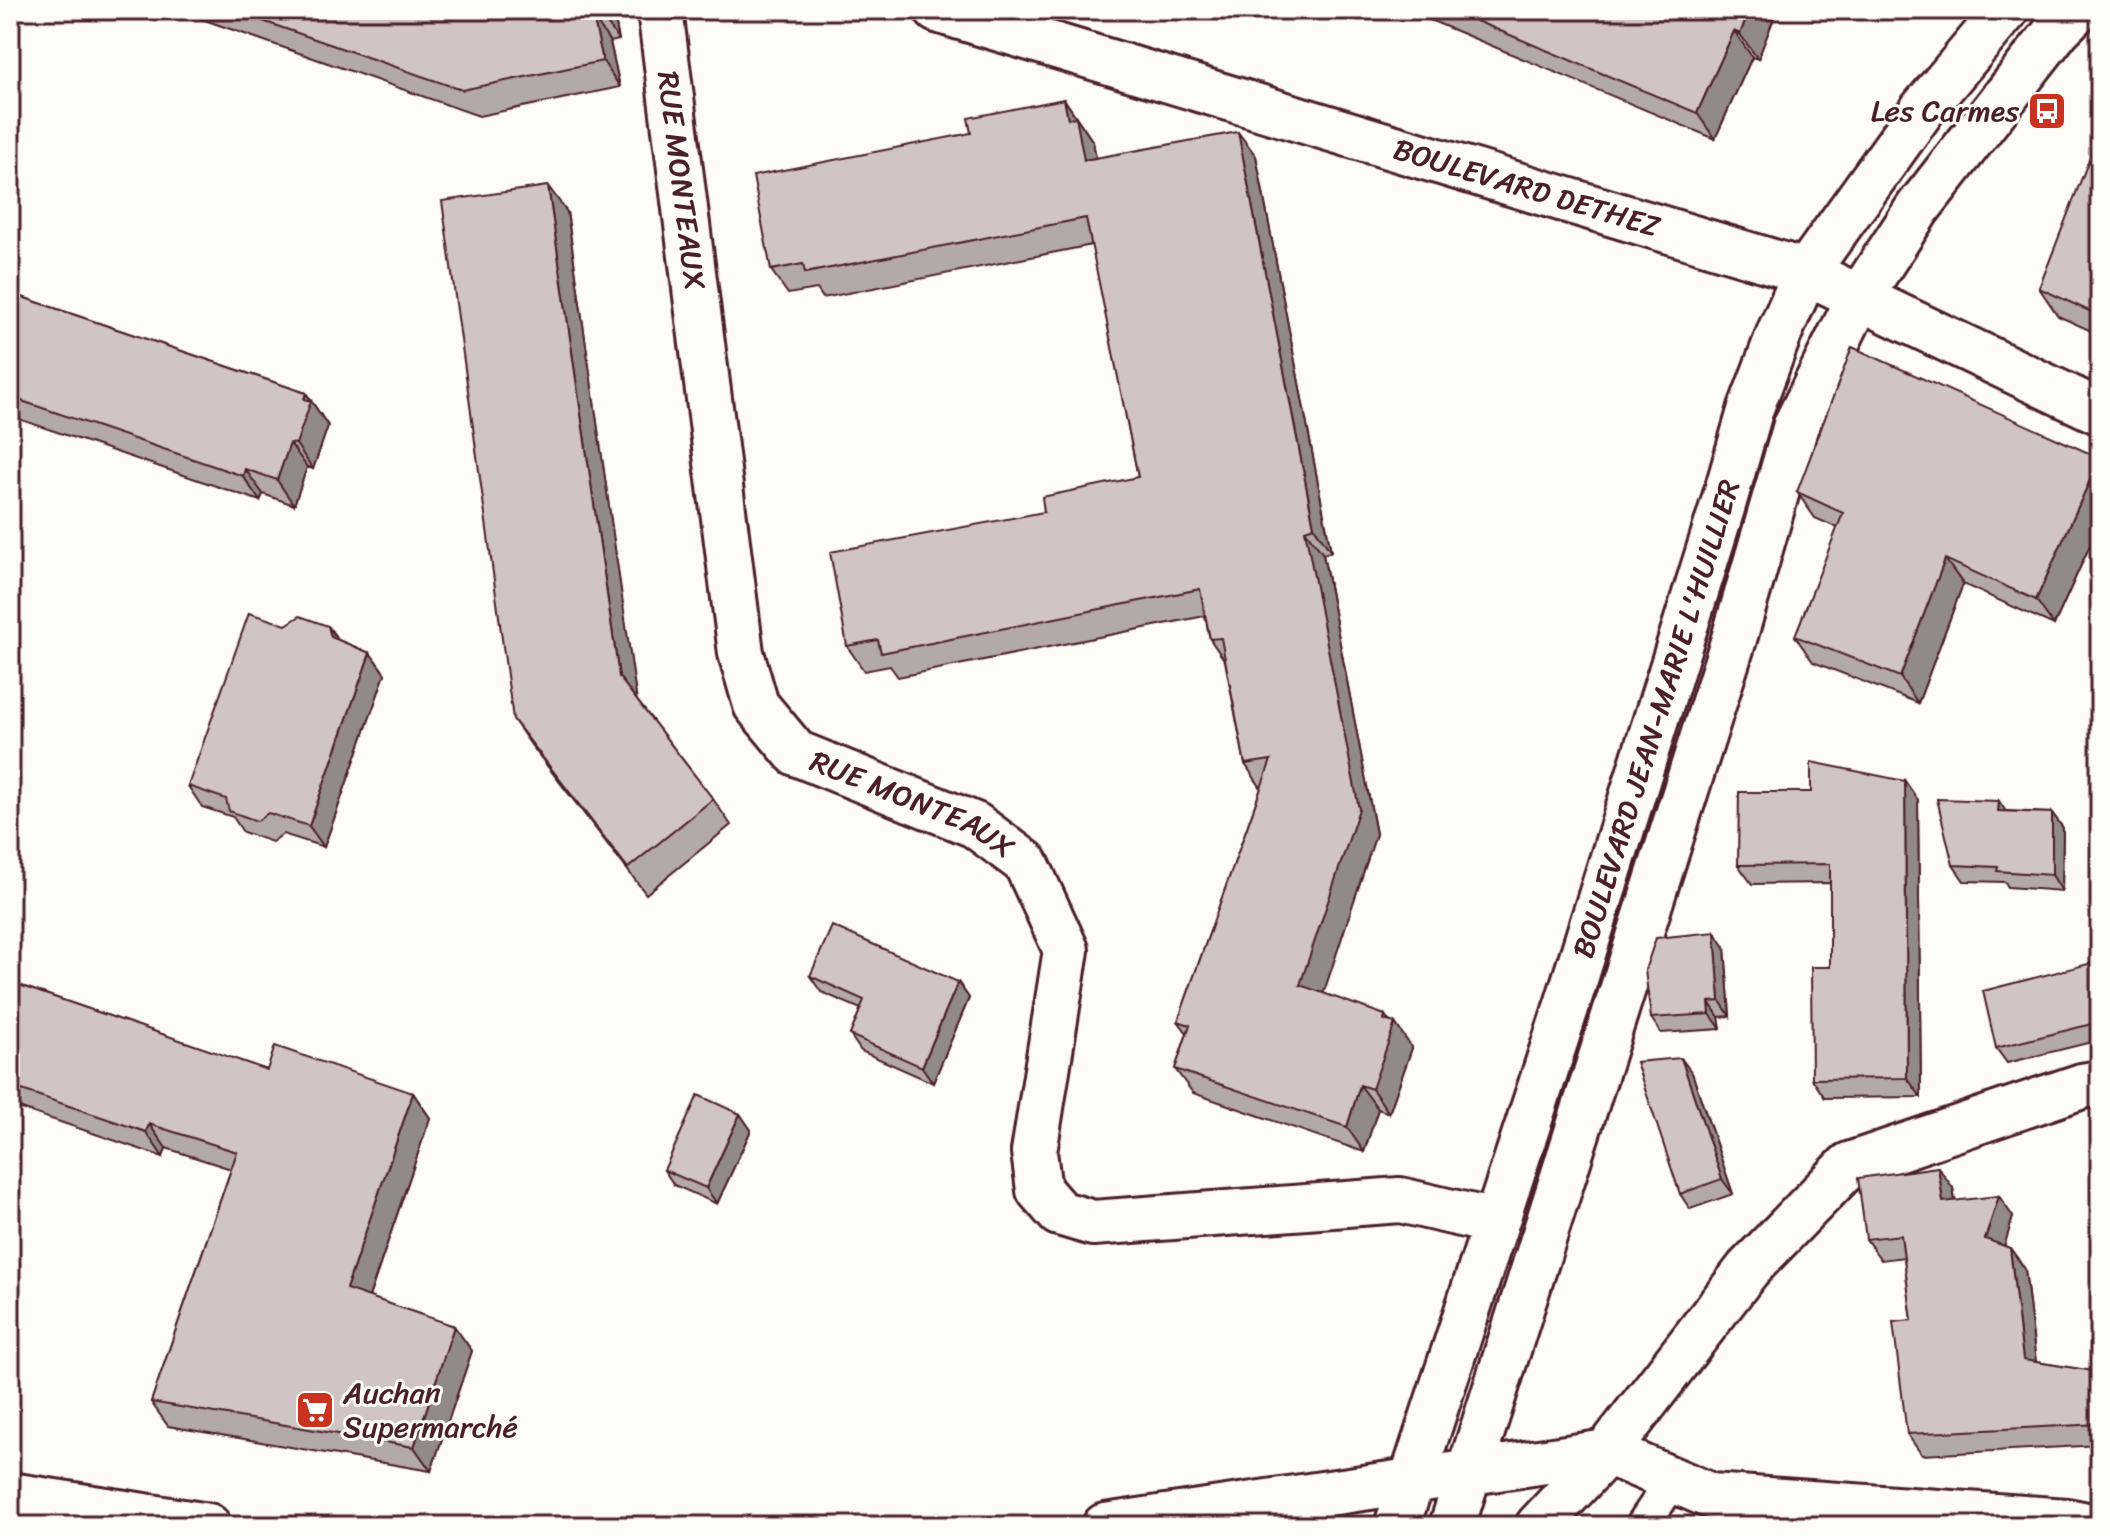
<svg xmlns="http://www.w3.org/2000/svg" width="2110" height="1536" font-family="Sriracha,sans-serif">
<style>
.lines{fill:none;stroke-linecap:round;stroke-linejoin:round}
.service-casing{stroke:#4a1f2b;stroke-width:38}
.minor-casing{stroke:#4a1f2b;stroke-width:50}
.tertiary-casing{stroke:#4a1f2b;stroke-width:50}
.service{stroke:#fdfcf7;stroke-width:32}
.minor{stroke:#fdfcf7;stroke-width:44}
.tertiary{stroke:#fdfcf7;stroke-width:44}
.wall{fill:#b3a9a9;stroke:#4a1f2b;stroke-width:2}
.shaded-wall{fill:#928a89;stroke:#4a1f2b;stroke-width:2}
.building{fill:#d0c5c4;stroke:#4a1f2b;stroke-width:2}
.labels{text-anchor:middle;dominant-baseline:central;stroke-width:6;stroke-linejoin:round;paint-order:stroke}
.poi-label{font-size:30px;fill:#4a1f2b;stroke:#fdfcf7;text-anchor:end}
.street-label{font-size:30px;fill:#4a1f2b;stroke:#fdfcf7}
</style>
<rect width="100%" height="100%" fill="#fdfcf7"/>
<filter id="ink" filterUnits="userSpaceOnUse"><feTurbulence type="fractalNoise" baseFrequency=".0125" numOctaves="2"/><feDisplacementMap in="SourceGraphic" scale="16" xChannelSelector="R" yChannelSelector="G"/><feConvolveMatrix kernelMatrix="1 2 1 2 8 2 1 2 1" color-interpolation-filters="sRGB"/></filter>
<g filter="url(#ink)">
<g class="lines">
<g class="service-casing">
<path id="service" d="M1642,1526L1673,1480"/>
</g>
<g class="minor-casing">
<g id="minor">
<path id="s1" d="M660,10L741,653L756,705L796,753L975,825L1026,863L1066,950L1034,1152L1039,1190L1059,1213L1093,1223L1400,1200L1495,1222"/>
<path id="s2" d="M937,10L1806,272L2100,412"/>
<path d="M1607,1452L1711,1496L2067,1521L2092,1526"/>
</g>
</g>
<g class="tertiary-casing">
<g id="tertiary">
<path d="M10,1495L208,1526"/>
<path d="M1105,1526L1607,1452"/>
<path id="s3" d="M1397,1526L1567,1005L1723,505L1751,408L1780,331L1806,272L1922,110L2006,10"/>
<path d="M1452,1526L1734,639L1796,425L1859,298L1918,208L2058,29L2077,10"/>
<path d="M1538,1526L1607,1452L1748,1269L1849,1165L2082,1086L2100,1083"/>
</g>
</g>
<use href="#service" class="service"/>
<use href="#minor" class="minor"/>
<use href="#tertiary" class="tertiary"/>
</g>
<path class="wall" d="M176,10H613L619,40L610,42L620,87L479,116Z
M1406,10H1777L1758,59L1752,57L1715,139Z
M1064,99L1093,142L1096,158L1256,156L1331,552L1323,554L1376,834L1323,993L1390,1022L1412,1048L1389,1113L1378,1109L1364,1152L1193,1093L1175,1069L1187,1033L1178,1021L1261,788L1245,764L1225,661L1210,639L1205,616L898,677L890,666L864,671L847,646L1044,512L1138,477L1092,245L823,298L817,289L788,294L771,270L971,133Z
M2100,140V335L2058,316L2039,288Z
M567,212L636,699L713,799L731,825L646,894L531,745L513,719Z
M10,293L306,393L328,426L313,469L307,467L294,505L263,494L260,501L10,416Z
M2100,458V523L2054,625L1963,584L1918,703L1813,662L1795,636L1838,528L1815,518L1797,492Z
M286,625L328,626L338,640L370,653L385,674L324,847L283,834L272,842L243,832L233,817L202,807L188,786Z
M1918,800L1921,1097L1825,1098L1812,1079L1830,967V883L1752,884L1738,865Z
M2006,811L2052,813L2063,828L2062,891L2008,887L2005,882L1964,881L1953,865Z
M1725,947L1730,1016L1719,1017L1721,1029L1661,1033L1651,1018Z
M2100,961V1040L2007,1063L1996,1048Z
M810,976L958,982L969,998L933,1083L861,1051L850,1035L861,1009L821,992Z
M10,982L267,1070L413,1093L430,1118L369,1297L454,1326L472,1351L431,1471L168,1426L151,1402L231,1169L166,1148L163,1157L10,1105Z
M1692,1073L1733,1194L1690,1209L1680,1194Z
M740,1114L751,1130L717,1204L674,1185L664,1170Z
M1953,1188L1955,1201L2013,1217L2004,1246L2010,1248L2025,1269L2036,1362L2100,1372V1445L1922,1455L1907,1434L1912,1320L1904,1257L1881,1260L1866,1239Z"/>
<path class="shaded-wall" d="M600,10H613L619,40L601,15Z
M1749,10H1777L1758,59L1740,34Z
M593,17L610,42L620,87L603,61Z
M1734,31L1752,57L1715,139L1697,113Z
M1064,99L1093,142L1101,185L1084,160L1068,119Z
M1238,132L1256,156L1331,552L1314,527Z
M548,186L567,212L637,702L619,677Z
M306,393L328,426L313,469L296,444Z
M290,443L307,467L294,505L277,480Z
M2100,458V523L2054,625L2036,600Z
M245,469L263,494L260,501L243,476Z
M1305,530L1323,554L1376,834L1318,1010L1300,985Z
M1945,559L1963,584L1918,703L1900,677Z
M328,626L343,647L331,637Z
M370,653L385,674L324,847L309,826Z
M1905,781L1918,800L1921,1097L1907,1078Z
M1999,801L2009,816L1998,811Z
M2052,813L2063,828L2062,891L2052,875Z
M1715,932L1725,947L1730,1016L1720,1001Z
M958,982L969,998L933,1083L922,1067Z
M1709,1002L1719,1017L1721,1029L1710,1014Z
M1385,1015L1394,1027L1395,1023L1412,1048L1389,1113L1372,1089Z
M1681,1058L1692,1073L1733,1194L1722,1179Z
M1360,1085L1378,1109L1364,1152L1347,1127Z
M413,1093L430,1118L363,1314L346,1289Z
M740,1114L751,1130L717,1204L706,1188Z
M149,1124L166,1148L163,1157L146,1132Z
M1938,1167L1953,1188L1958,1223L1943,1202Z
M1999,1196L2013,1217L2000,1260L1985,1239Z
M2010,1248L2025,1269L2038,1381L2023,1360Z
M454,1326L472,1351L431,1471L414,1447Z"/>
<path class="building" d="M231,10H600L601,15L593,17L603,61L462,90Z
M1450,10H1749L1740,34L1734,31L1697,113Z
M1064,99L1068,119L1076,117L1084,160L1238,132L1314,527L1305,530L1359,809L1300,985L1385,1015L1384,1020L1395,1023L1372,1089L1360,1085L1347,1127L1175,1069L1190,1025L1178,1021L1271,760L1245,764L1221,638L1210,639L1200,589L881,653L878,640L847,646L830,552L1044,512L1042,497L1138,477L1086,218L805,273L803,264L771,270L753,176L971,133L968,118Z
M2097,139L2100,140V316L2039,288Z
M548,186L619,677L713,799L628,868L513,719L442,201Z
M10,293L306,393L304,399L311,401L296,444L290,443L277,480L245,469L243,476L10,397Z
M1852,347L2100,458L2036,600L1945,559L1900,677L1795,636L1843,513L1797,492Z
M249,613L286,625L300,616L328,626L331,637L370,653L309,826L268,813L257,821L229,811L226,799L188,786Z
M1811,762L1905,781L1907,1078L1812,1079L1811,967H1830V864L1738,865L1739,792H1811Z
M1937,799L1999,801L1998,811L2052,813V875L1997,871L1998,867L1953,865Z
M832,926L958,982L922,1067L850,1035L864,1000L810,976Z
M1715,932L1720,1001L1709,1002L1710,1014L1651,1018L1645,970L1656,938Z
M2100,961V1022L1996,1048L1983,991Z
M10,982L267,1070L275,1046L413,1093L346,1289L454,1326L414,1447L151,1402L237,1152L149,1124L146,1132L10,1086Z
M1681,1058L1722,1179L1680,1194L1636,1062Z
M698,1095L740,1114L706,1188L664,1170Z
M1938,1167L1943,1202L1999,1196L1985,1239L2010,1248L2023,1360L2100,1372V1424L1907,1434L1893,1322L1912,1320L1901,1235L1866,1239L1858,1178Z"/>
</g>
<defs>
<g id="bus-square" transform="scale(2)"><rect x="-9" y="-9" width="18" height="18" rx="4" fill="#c8321e" stroke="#fdfcf7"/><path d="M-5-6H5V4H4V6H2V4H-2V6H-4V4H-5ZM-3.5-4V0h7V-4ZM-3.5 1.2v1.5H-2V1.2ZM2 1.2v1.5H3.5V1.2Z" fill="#fff"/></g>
<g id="supermarket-square" transform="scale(2)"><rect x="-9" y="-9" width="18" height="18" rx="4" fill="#c8321e" stroke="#fdfcf7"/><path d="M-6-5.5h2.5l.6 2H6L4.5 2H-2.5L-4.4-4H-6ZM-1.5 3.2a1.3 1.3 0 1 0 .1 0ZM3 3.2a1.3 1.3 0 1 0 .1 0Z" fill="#fff"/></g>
</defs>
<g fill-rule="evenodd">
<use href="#bus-square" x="2047" y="111"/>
<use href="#supermarket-square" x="315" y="1410"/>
</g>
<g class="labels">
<g class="poi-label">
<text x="2019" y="111">Les Carmes</text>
<text x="343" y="1393" text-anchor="start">Auchan<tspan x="343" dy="34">Supermarché</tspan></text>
</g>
<g class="street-label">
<text stroke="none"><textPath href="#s1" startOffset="172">RUE MONTEAUX</textPath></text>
<text stroke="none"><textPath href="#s2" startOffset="616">BOULEVARD DETHEZ</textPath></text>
<text stroke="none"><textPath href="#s3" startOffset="848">BOULEVARD JEAN-MARIE L'HUILLIER</textPath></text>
<text stroke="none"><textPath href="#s1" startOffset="892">RUE MONTEAUX</textPath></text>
</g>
</g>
<rect width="2110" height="1536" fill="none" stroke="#fdfcf7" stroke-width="40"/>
<rect x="20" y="20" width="2070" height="1496" fill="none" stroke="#4a1f2b" stroke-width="3" filter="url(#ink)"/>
</svg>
